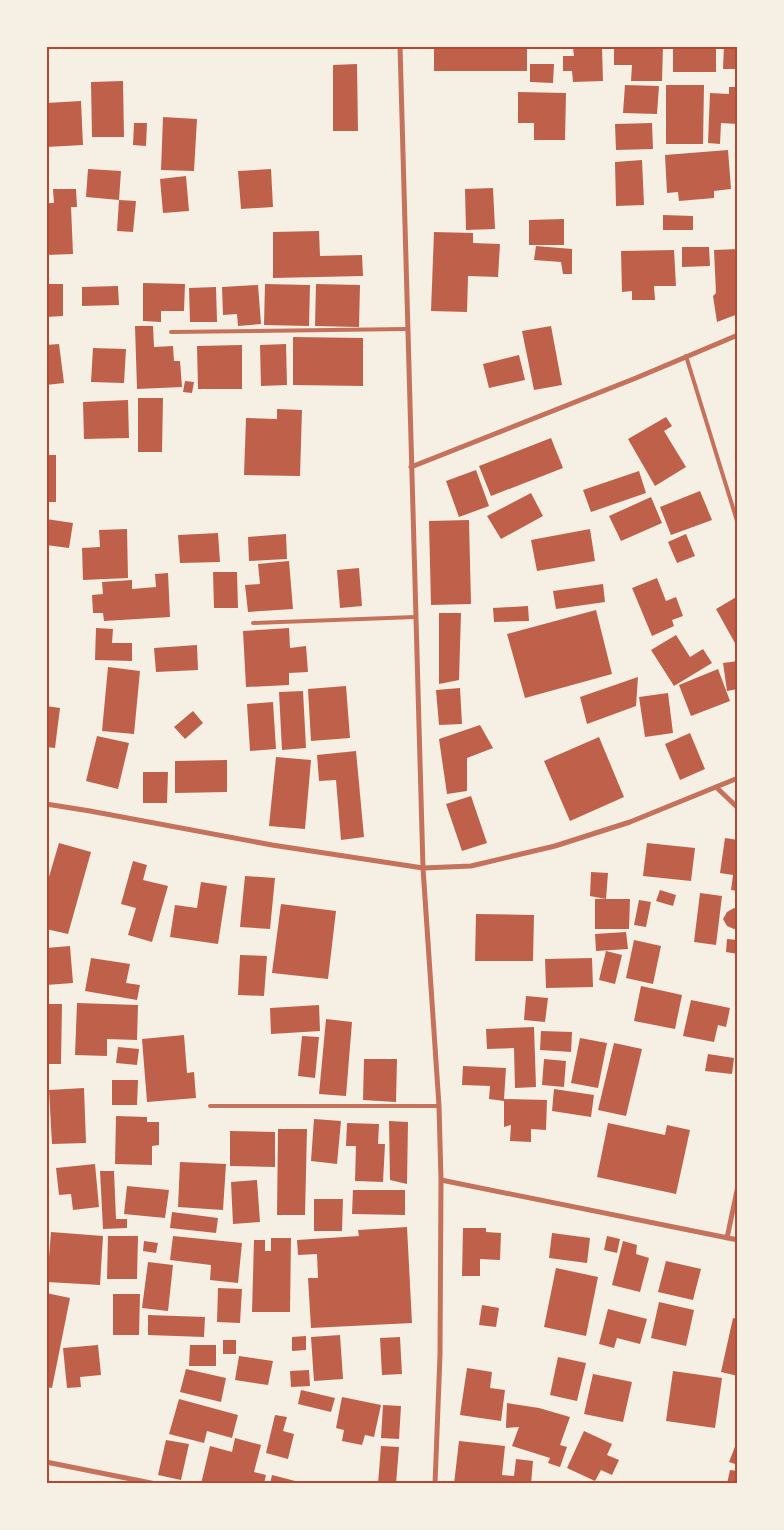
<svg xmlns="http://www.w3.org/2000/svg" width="784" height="1530" font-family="'Zilla Slab',serif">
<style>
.building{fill:#bf614a}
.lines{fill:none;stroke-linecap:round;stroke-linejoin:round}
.service{stroke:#c5725c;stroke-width:4}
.minor{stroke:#c5725c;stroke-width:5}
.neatline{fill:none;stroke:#b5482f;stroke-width:2}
</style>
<rect width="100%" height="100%" fill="#f6efe4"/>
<path class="building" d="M434,46H527V71H434Z
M614,46H663L662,81H631L632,65H614Z
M673,46H716V72H673Z
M724,46H738V69H723Z
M602,47L603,81L573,82L572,71H563V56H574L573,48Z
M357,64L358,131H333V65Z
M530,64H554L553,83L530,82Z
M123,81L124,137H92L91,82Z
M625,85L659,86L657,114L623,113Z
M666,85H704L703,144H666Z
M729,87H738V124L721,123L720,144L708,143L710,93L729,94Z
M518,92L566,93L565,140H534V123H518Z
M81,101L83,145L46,147V103Z
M163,117L197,119L194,171L161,170Z
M134,123H147L146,146L133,145Z
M652,123L653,149L616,150L615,124Z
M728,150L731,189L714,191V198L679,201L678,192L667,193L665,155Z
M642,160L644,205L616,206L615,162Z
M88,169L121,171L119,200L136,201L133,232L117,231L119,200L86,197Z
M271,169L273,207L241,209L238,171Z
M186,176L189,211L163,213L160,179Z
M493,188L495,229L466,230L465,189Z
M53,189H76L77,207H71L73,254L46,255V203H54Z
M663,215L693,216V230H663Z
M564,219V245H529V220Z
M319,231L320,256L362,255L363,276L273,278V232Z
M434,232L473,233V243L500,244L498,277L468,276L467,312L431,311Z
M536,246L572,249V274H563L561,262L534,260Z
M682,247H709L710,266L682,267Z
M738,249V314L717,322L713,296L716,293L714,250Z
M674,250L676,286H654L655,300H632V291L622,292L621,251Z
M143,283L185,284L184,311H161V322L143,321Z
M46,284H63V316L46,317Z
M265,284L310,285L309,326L264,325Z
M316,284L360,285L359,327L315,326Z
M258,285L261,324L238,326L237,314L223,315L222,287Z
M118,286L119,305L82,306V287Z
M216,287L217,322H190L189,288Z
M135,326H153L154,347L173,346L174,361H180L182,387L137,389Z
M551,326L562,385L534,390L522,331Z
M293,337L363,338V386L293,385Z
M59,344L64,383L46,385V345Z
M286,344L287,385L261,386L260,345Z
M242,345V389H198L197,346Z
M93,348L126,349L124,383L91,382Z
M519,355L525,380L489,388L483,364Z
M185,381L194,382L192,393L183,392Z
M138,398H163L162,452H138Z
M128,400L129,438L84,439L83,402Z
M277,409L302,410L300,476L244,475L246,418L277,419Z
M666,417L672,426L664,431L686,467L655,486L628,439Z
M551,438L563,468L491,496L479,466Z
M46,455H56V502H46Z
M476,470L489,506L459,517L446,481Z
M639,471L646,493L591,512L583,490Z
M700,491L712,520L671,535L660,507Z
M531,493L543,516L501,539L487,516Z
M651,497L662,523L621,541L609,516Z
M46,519L73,523L69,548L46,545Z
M469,520L471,604L431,605L429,521Z
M127,529L128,578L83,580L82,548L100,547L99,530Z
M590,529L595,561L537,571L531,540Z
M218,533L220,562L180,563L178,535Z
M286,534L287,559L249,561L248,537Z
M686,534L695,556L677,563L668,542Z
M289,561L293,609L248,612L245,585L260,584L258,564Z
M359,568L362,606L340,608L337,570Z
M213,572H237L238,608H214Z
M168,573L170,617L104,621L103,613H93L92,595L103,594L102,582L132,580V589L156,587L155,574Z
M657,578L666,601L676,597L683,616L672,620L674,626L652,636L632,588Z
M603,584L605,602L556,609L553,591Z
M738,596V644L736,645L716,609Z
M528,606L529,621L494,622L493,608Z
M596,610L612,674L525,698L507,634Z
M439,613H461L459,680L439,684Z
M96,628L113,629L112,643H132V661L95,660Z
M289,628L290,648L306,646L308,672L289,673V685L246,687L243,631Z
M676,635L690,657L703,649L712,663L674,686L651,650Z
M197,645L198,670L156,672L154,648Z
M738,661V689L727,691L723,663Z
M108,667L140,671L134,734L102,731Z
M718,669L730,701L691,716L679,685Z
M638,677L636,706L587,724L580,697Z
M346,686L350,738L311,741L308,689Z
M460,688L462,724L439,725L436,690Z
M303,691L306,748L282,750L279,692Z
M668,693L673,733L645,737L639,697Z
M273,702L276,749L250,751L247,704Z
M46,706L60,708L55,748L46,747Z
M193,711L203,723L185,739L174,727Z
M480,725L493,748L467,758V791L447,794L439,739Z
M690,733L705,769L680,780L665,744Z
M97,736L129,743L118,789L86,781Z
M599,737L624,797L570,821L544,761Z
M356,751L364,837L341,840L336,780L319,781L317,755Z
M276,757L311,760L305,829L269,826Z
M227,760V792L175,793V761Z
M143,772H168L167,803H143Z
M471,796L487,843L462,851L446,804Z
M725,838L738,840V891L731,890L733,875L720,873Z
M59,843L91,852L68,934L46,929V887Z
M647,843L695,848L691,881L643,876Z
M133,861L147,865L143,880L168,886L152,942L128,935L136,908L121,904Z
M591,872L608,873L606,899H630L629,929H595V899H606L590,896Z
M245,876L275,878L270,929L240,927Z
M201,882L227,886L218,944L170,937L175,905L197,908Z
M660,890L676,895L673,906L656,901Z
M700,893L722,896L716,945L694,942Z
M639,900L651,902L646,927L634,925Z
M281,904L336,911L328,979L272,973Z
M734,908L738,909V928L734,929L727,926L723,919L727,912Z
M476,914L534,915L533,961H475Z
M626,932L628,949L596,951L595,934Z
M727,939L738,940V954L726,952Z
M634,940L661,946L653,984L626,978Z
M70,946L73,983L46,985V948Z
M606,951L622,955L615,984L599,980Z
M240,955L267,956L264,996L238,995Z
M91,958L130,964L126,983L140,985L137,1000L85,991Z
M592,958L593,987L546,988L545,959Z
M641,986L682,995L675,1029L634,1021Z
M526,996L548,998L545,1022L524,1020Z
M691,1000L730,1008L726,1027L718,1025L714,1042L683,1036Z
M77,1003L138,1005L137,1040L107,1039V1056L75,1055Z
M46,1004H62L61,1064H46Z
M319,1005L320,1031L271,1034L270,1008Z
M326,1019L352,1022L346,1096L319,1094Z
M534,1027L536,1087L515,1088L514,1048L487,1049L486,1029Z
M541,1031L572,1032L571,1052L540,1050Z
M184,1035L187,1073L194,1072L196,1098L147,1102L142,1039Z
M302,1036L319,1037L315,1078L298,1076Z
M580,1038L607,1043L598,1088L571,1083Z
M614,1043L642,1049L626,1116L598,1110Z
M118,1047L139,1049L137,1065L116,1063Z
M708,1054L734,1058L732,1074L705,1071Z
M364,1059H397L396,1102L363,1100Z
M544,1059L566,1061L564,1087L542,1085Z
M463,1066L506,1068L504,1099L547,1100L546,1130L531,1129V1142L510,1141L511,1125L504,1127V1101L489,1099L490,1086L462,1085Z
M112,1080H138L137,1105H112Z
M84,1088L86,1143L52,1144L49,1090Z
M554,1089L594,1095L591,1117L552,1111Z
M116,1116L147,1117V1122H159V1145L152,1146V1165L115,1164Z
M314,1119L341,1121L337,1164L311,1161Z
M389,1121L408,1122L407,1184L390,1180Z
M347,1123L379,1124L378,1144H385L383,1182L355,1181L356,1146H346Z
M608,1123L665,1135L667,1125L690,1130L676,1194L597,1177Z
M278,1129H307L305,1215H277Z
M230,1131L275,1132V1167L230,1166Z
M180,1162L226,1164L223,1210L178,1207Z
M95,1164L99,1207L73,1210L71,1194L59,1195L56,1168Z
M100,1171H114L116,1219H127V1228L103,1229Z
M257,1180L260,1222L233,1224L231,1182Z
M127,1186L169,1190L165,1218L124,1214Z
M353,1190H405V1215L352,1214Z
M314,1199H343L342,1231H314Z
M172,1212L218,1218L216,1233L170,1228Z
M407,1227L412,1323L311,1328L308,1278H318L317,1254L298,1255L297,1240L359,1236L358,1230Z
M463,1228H486V1232L501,1233L500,1260L480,1259V1276H462Z
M51,1232L103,1236L100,1285L47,1282Z
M552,1233L590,1238L587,1263L549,1258Z
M108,1236H138L137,1279H107Z
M173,1236L242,1243L238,1283L210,1280L211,1265L170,1260Z
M607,1236L620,1239L617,1253L604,1250Z
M271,1238H291L290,1312H252L254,1240H265V1251H271Z
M144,1241L158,1243L156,1253L143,1251Z
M623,1241L637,1245L636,1254L649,1258L640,1292L612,1285Z
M666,1261L701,1269L693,1300L658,1292Z
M148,1262L173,1265L168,1311L142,1308Z
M556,1268L598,1277L586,1336L544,1327Z
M218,1288L242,1289L240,1323L217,1322Z
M46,1293L70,1298L52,1388L46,1387Z
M113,1294H140L139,1335H113Z
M659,1302L694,1310L686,1346L651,1338Z
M482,1305L499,1308L496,1327L479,1325Z
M608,1309L647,1319L640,1344L617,1338L614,1348L599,1344Z
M148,1315L205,1317L204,1337L148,1335Z
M733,1318L738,1319V1376L721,1372Z
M340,1335L343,1379L314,1381L311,1337Z
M306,1336V1350L292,1351V1337Z
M400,1337L402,1374L382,1375L380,1338Z
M223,1340H236V1354H223Z
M98,1345L101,1375L80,1377L81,1387L67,1388L63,1348Z
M190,1345H216V1366H189Z
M239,1356L273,1361L268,1385L235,1380Z
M558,1357L586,1363L577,1401L550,1395Z
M467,1368L492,1372L490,1388L505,1390L501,1421L460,1415Z
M186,1369L226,1378L221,1402L180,1392Z
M309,1370L310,1386L291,1387L290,1371Z
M673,1371L722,1378L715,1428L666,1421Z
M593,1374L632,1382L623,1422L584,1414Z
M301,1390L335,1398L331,1412L298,1404Z
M342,1397L381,1405L374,1437L365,1435L362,1445L342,1441L344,1430L336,1428Z
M179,1399L238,1415L232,1438L207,1431L204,1443L169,1434Z
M507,1403L539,1408L570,1417L560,1445L567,1447L560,1467L548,1463L550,1458L512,1446L519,1427L506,1428Z
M383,1405L401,1406L399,1439L381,1438Z
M275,1415L287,1417L283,1431L294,1434L288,1459L266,1453Z
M584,1431L612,1444L607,1455L619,1460L612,1475L601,1470L595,1481L567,1468Z
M235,1438L261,1445L254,1472L266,1475L264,1484H201L210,1446L232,1452Z
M738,1439V1465L729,1462Z
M166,1440L189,1444L181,1480L158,1475Z
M459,1441L505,1446L502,1475L514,1476L516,1459L533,1461L531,1484H454Z
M381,1446L399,1447L396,1484H378Z
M730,1470L738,1471V1484H727Z
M272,1475L303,1483V1484H270Z"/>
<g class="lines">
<path class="service" d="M171,332L407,329
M686,356L738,524
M253,623L415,617
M210,1106H439"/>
<path class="minor" d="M400,46L423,868L439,1106L441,1180L440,1355L435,1484
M411,467L636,378L738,335
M716,787L738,808
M46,804L90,811L272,845L423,868L471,866L555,846L630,822L738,778
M441,1180L738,1240
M727,1238L738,1186
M46,1462L156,1484"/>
</g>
<rect width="784" height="1530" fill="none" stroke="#f6efe4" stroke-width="95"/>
<rect x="48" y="48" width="688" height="1434" class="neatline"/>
</svg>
